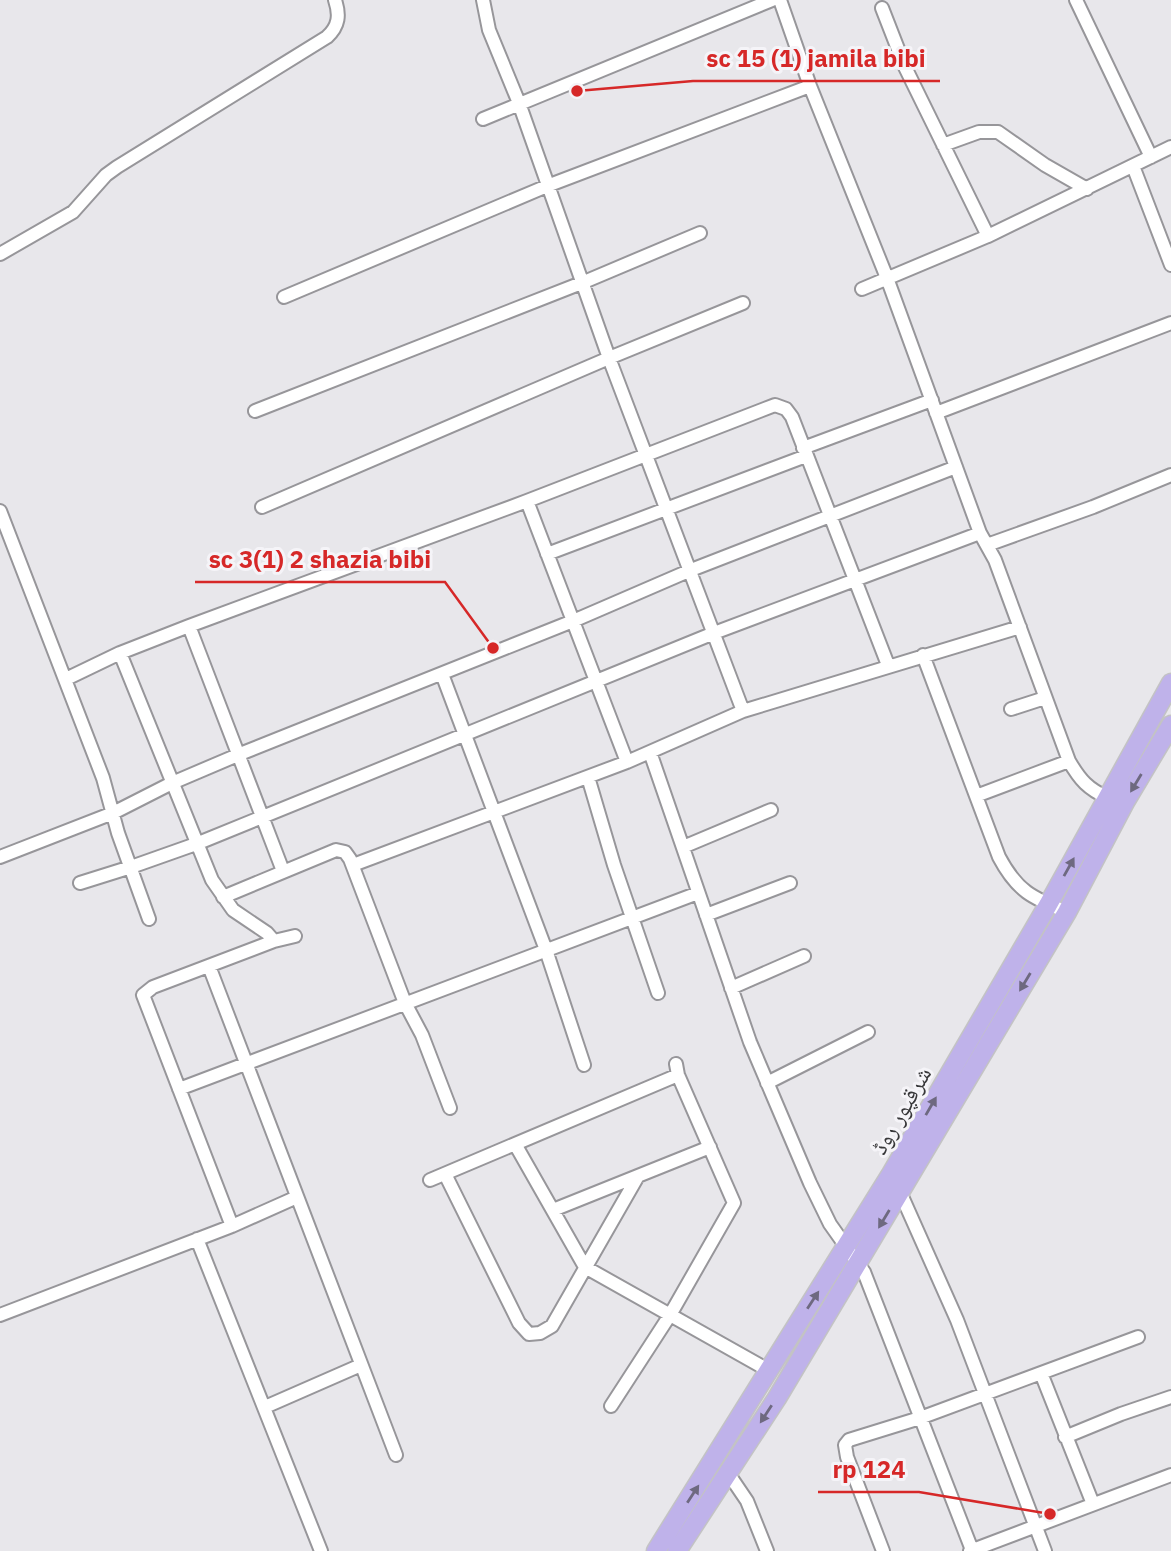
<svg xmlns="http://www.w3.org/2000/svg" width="1171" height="1551" font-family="'IBM Plex Sans','Noto Naskh Arabic',sans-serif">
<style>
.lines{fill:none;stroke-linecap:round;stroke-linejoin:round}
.minor-casing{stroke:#97969a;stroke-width:16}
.primary-casing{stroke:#c3c3c4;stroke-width:21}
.minor{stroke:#fff;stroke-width:12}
.primary{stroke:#bfb2ea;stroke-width:18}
.oneway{fill:#6e6980}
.labels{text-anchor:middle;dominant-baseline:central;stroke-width:6;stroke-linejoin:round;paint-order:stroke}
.street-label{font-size:23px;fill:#38383a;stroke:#f5f4f8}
.leader{fill:none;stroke:#d62828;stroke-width:2.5}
.callout-dot{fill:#d62828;stroke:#f5f4f8;stroke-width:2.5}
.callout-label{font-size:24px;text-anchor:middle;font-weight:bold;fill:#d62828;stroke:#f5f4f8;stroke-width:6;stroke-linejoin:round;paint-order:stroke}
</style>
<rect width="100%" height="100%" fill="#e8e7eb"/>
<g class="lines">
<g class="minor-casing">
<path id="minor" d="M483,0L489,30L519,103L609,358L743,711
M780,0L810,86L887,278L980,533L995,560L1069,761C1080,780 1088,789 1108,798
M1076,0L1151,157
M882,8L905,67L988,236
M483,119L772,0
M943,145L979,132H998L1045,165L1087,189
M1133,166L1171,265
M0,254L73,212L106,175L117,167L327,37C339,26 340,15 335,0
M862,289L988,236L1171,147
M284,297L547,186L810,86
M255,411L584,282L700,233
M936,413L1171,323
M803,448L932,400
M527,501L627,762
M262,507L609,358L743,303
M0,511L103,778L118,833L149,919
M987,545L1093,507L1171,475
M547,554L806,456
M189,626L283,871
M120,653L212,880L233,910L267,933L274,941
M923,655L999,857C1017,891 1032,898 1067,912
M442,674L546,950L584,1065
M66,679L120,653L189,626L527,501L775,405L786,409L792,417L888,665
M1011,709L1045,698
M650,752L750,1042L810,1183L830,1224L864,1272L972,1550
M588,777L614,865L658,993
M976,796L1069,761
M683,847L771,810
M0,857L113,813L172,783L240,754L573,621L691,570L956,467
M353,865L627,762L743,711L1020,627
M80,883L131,867L196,844L714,633L980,533
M223,897L336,850L345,852L350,859L405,1003L422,1035L450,1108
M706,915L790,883
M209,966L396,1455
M731,988L804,956
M767,1083L868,1032
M179,1089L698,893
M515,1144L585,1267L768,1370
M445,1174L519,1323L529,1334L540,1333L552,1326L638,1176
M430,1180L678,1075
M900,1192L957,1320L1045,1551
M553,1210L710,1147
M232,1226L143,995L153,987L274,941L295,936
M197,1239L321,1551
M0,1315L232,1226L297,1197
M1041,1373L1093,1504
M611,1406L670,1315L734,1203L678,1075L676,1064
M265,1407L361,1365
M1065,1437L1121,1414L1171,1397
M728,1473L747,1501L767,1551
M883,1551L847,1457L845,1445L849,1440L920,1418L1138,1337
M970,1551L1171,1475"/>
</g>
<g class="primary-casing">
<path id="primary" d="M656,1551L891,1174L1048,905L1171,683
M677,1551L777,1398L900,1192L1067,912L1125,802L1171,725"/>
</g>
<use href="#minor" class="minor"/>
<use href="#primary" class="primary"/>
</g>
<defs><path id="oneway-solid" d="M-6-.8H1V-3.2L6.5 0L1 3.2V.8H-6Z" transform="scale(1.75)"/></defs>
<g class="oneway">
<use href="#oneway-solid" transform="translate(1136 783) rotate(121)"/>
<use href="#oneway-solid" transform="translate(1069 867) rotate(-61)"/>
<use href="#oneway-solid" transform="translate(1025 982) rotate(121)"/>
<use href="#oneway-solid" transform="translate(931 1106) rotate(-60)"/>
<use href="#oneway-solid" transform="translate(884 1219) rotate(121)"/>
<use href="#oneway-solid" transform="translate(813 1300) rotate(-57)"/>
<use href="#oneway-solid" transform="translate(766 1414) rotate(123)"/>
<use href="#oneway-solid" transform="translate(693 1494) rotate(-57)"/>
</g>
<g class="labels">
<g class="street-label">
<text transform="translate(900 1110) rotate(-60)">شرقپور روڈ</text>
</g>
</g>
<path class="leader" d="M577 91L693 81H940M493 648L445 582H195M1050 1514L919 1492H818"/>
<g class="callout-dot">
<circle cx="577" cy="91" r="7"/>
<circle cx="493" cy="648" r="7"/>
<circle cx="1050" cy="1514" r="7"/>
</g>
<g class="callout-label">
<text x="816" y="67">sc 15 (1) jamila bibi</text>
<text x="320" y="568">sc 3(1) 2 shazia bibi</text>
<text x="869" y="1478">rp 124</text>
</g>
</svg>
